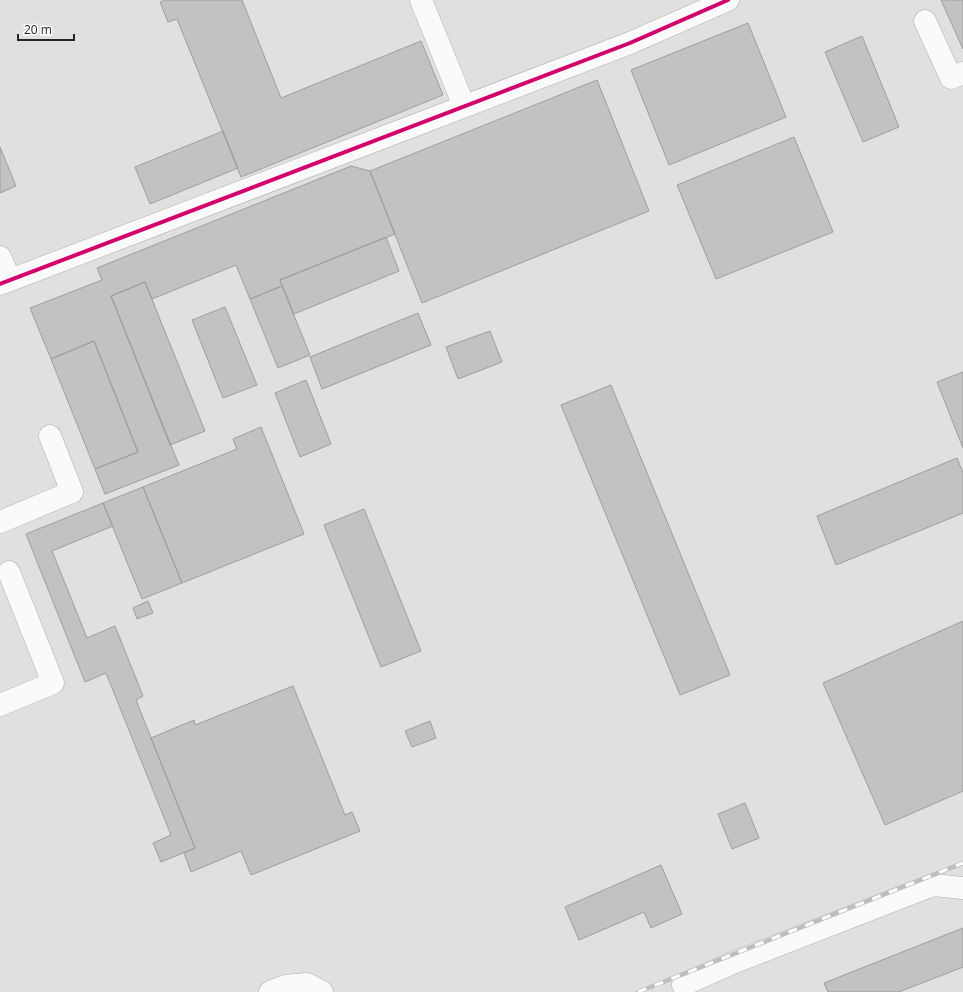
<svg xmlns="http://www.w3.org/2000/svg" width="963" height="992" font-family="'Open Sans',sans-serif">
<style>
.building{fill:#c2c3c1;stroke:#9d9e9c}
.lines{fill:none;stroke-linecap:round;stroke-linejoin:round}
.minor-casing{stroke:#aeb0ad;stroke-width:23}
.minor{stroke:#fafafa;stroke-width:22}
.rail-casing{stroke:#bebebe;stroke-width:4.5}
.rail{stroke:#fff;stroke-width:3;stroke-dasharray:9;stroke-linecap:butt}
.cycleway-casing{stroke:#fff;stroke-width:6}
.cycleway{stroke:#d6006c;stroke-width:4}
</style>
<rect width="100%" height="100%" fill="#e0e1de"/>
<path class="building" d="M164,0H242L281,98L421,41L443,95L241,177L177,19L168,22L160,2Z
M941,0H963V49Z
M748,23L786,117L669,165L631,70Z
M862,36L899,127L863,142L825,52Z
M597,80L649,211L422,303L370,171Z
M223,131L238,168L150,204L135,167Z
M794,137L833,232L716,279L677,185Z
M0,147L16,186L0,193Z
M351,166L370,171L395,234L280,280L282,286L250,299L236,265L152,299L145,282L111,296L179,465L105,494L95,469L138,452L94,341L51,359L30,308L102,280L97,268Z
M386,237L399,271L294,314L280,280Z
M145,282L205,431L170,445L111,296Z
M282,286L310,355L278,368L250,299Z
M225,307L257,385L223,398L192,320Z
M418,313L431,345L322,389L310,357Z
M490,331L502,362L458,379L446,347Z
M94,341L138,452L95,469L51,359Z
M963,372V448L937,382Z
M306,380L331,444L300,457L275,393Z
M611,385L730,675L680,695L561,405Z
M261,427L304,534L182,583L143,487L237,449L233,439Z
M957,458L963,473V513L836,565L817,516Z
M143,487L182,583L142,599L103,503Z
M103,503L113,526L52,551L87,638L115,626L143,696L136,700L195,848L161,862L153,843L171,835L106,673L85,682L26,534Z
M364,509L421,651L381,667L324,525Z
M148,601L153,613L137,619L133,608Z
M963,621V791L885,825L823,683Z
M293,686L345,815L352,812L360,831L251,875L241,851L191,872L184,853L195,848L151,738L194,720L195,725Z
M430,721L436,738L412,747L405,731Z
M745,803L759,838L732,849L718,814Z
M661,865L682,914L651,928L644,912L579,940L565,907Z
M963,928V967L899,992H828L824,983Z"/>
<g class="lines">
<g class="minor-casing">
<path id="minor" d="M421,0L464,106
M925,21L951,78L963,73
M0,257L10,280
M0,284L630,43L728,0
M0,522L72,492L50,436
M0,705L53,683L9,572
M683,985L735,962L933,885L963,888
M270,992L285,986L307,984L322,992"/>
</g>
<use href="#minor" class="minor"/>
<g class="rail-casing">
<path id="rail" d="M638,992L963,863"/>
</g>
<use href="#rail" class="rail"/>
<g class="cycleway-casing">
<path id="cycleway" d="M0,284L630,43L728,0"/>
</g>
<use href="#cycleway" class="cycleway"/>
</g>
<path d="M18 34v6h56v-6" fill="none" stroke="#252624" stroke-width="2"/>
<text x="24" y="34" font-size="12" fill="#252624" stroke="#ffffff" stroke-width="3" paint-order="stroke">20 m</text>
</svg>
